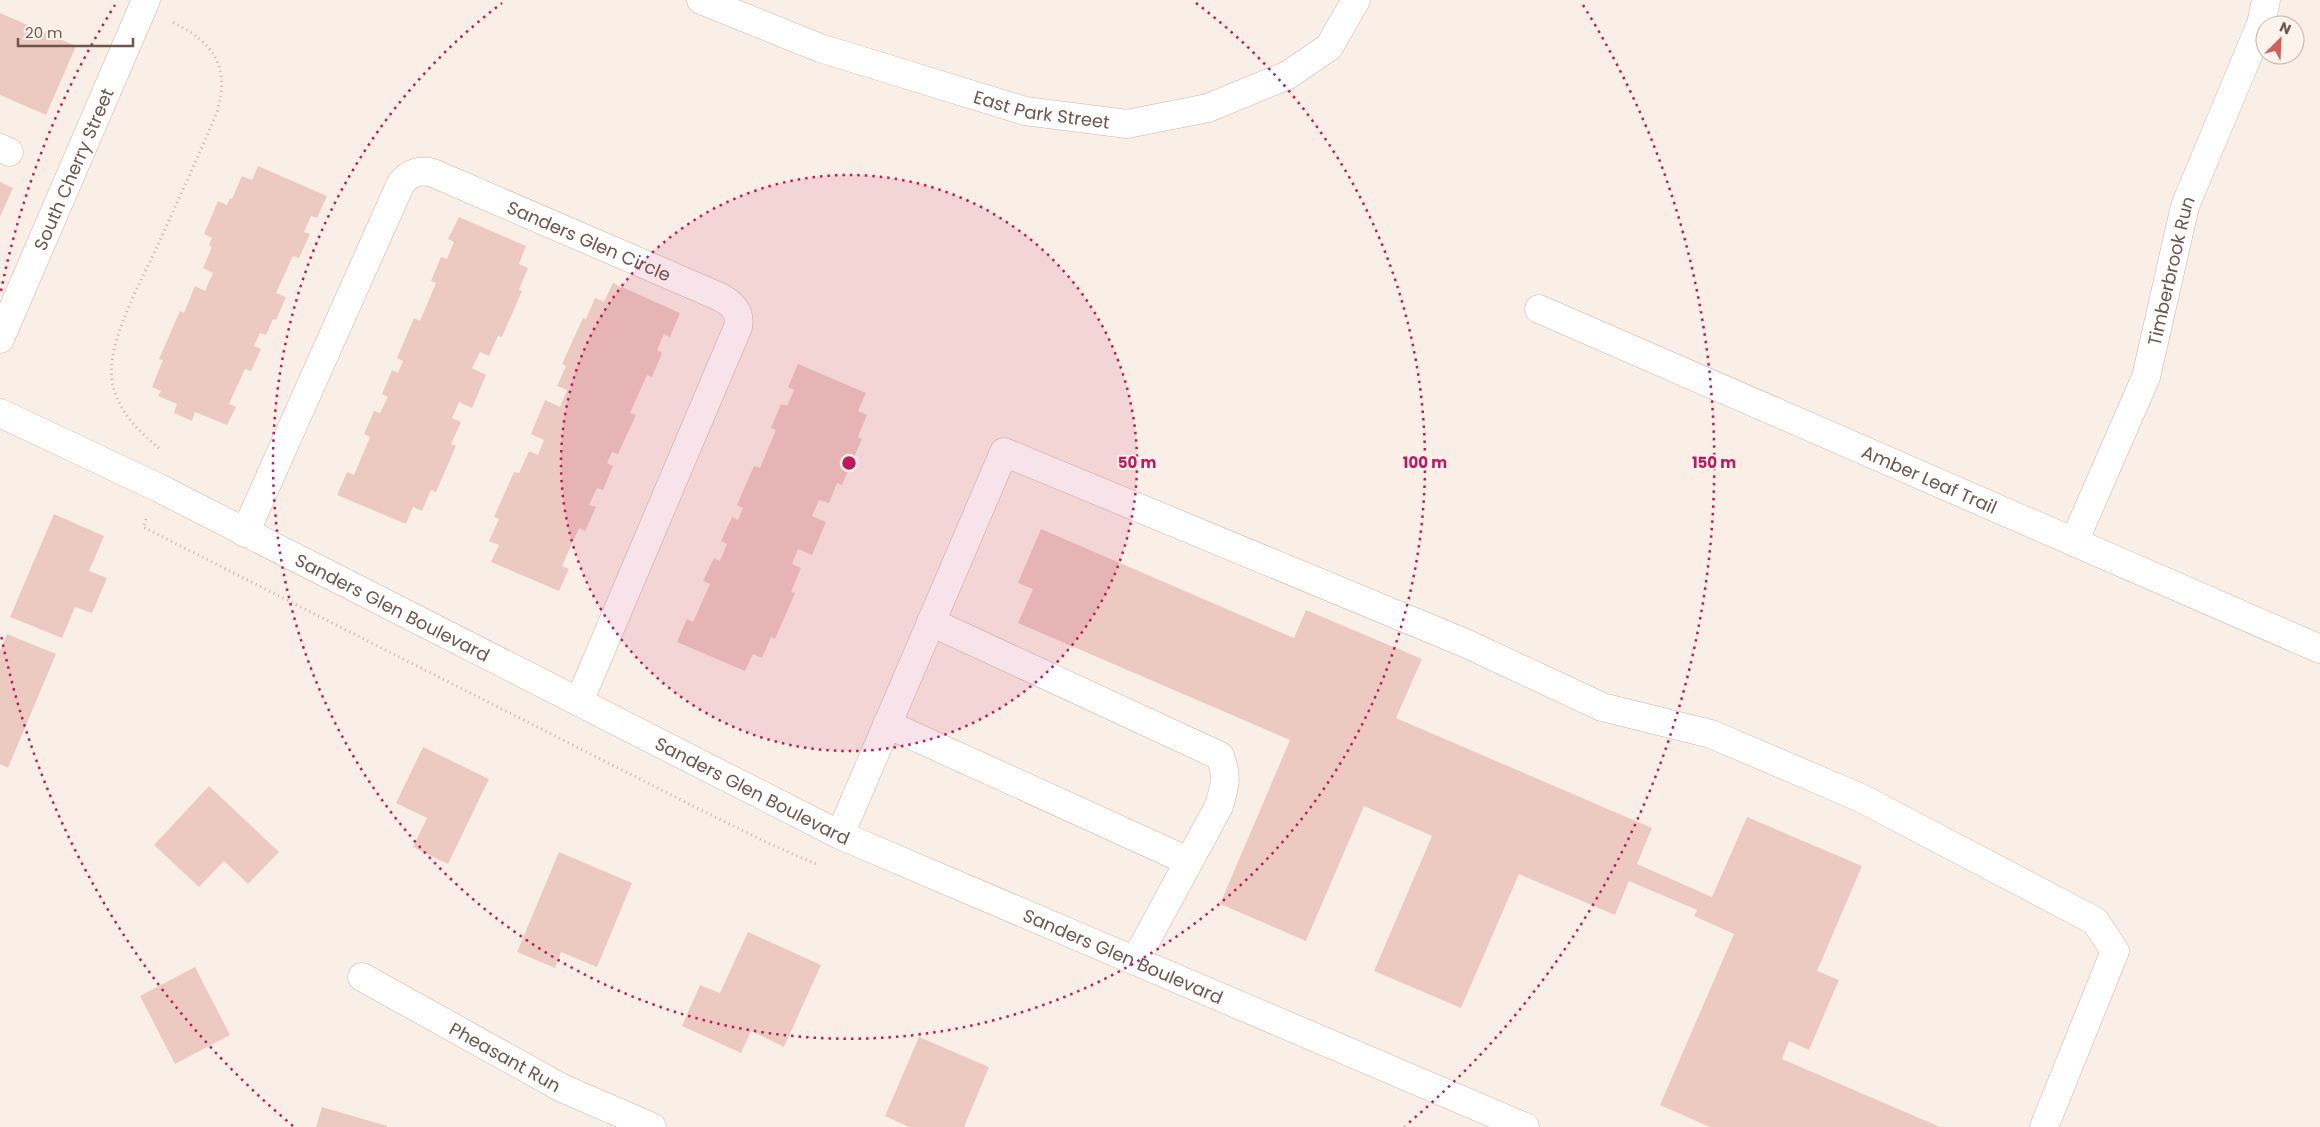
<svg xmlns="http://www.w3.org/2000/svg" width="2320" height="1127" font-family="Poppins,sans-serif">
<style>
.building{fill:#eccac2}
.lines{fill:none;stroke-linecap:round;stroke-linejoin:round}
.minor-casing{stroke:#cab5ae;stroke-width:29}
.path{stroke:#d1ada5;stroke-width:3;stroke-dasharray:1 4;stroke-linecap:butt}
.minor{stroke:#fff;stroke-width:28}
.ring{fill:none;stroke:#c2185b;stroke-width:2.5;stroke-dasharray:2.5 5}
.labels{text-anchor:middle;dominant-baseline:central;stroke-width:4;stroke-linejoin:round;paint-order:stroke}
.street-label{font-size:18px;fill:#70544e;stroke:#fdf3ed}
.centre{fill:#c2185b;stroke:#fdf3ed;stroke-width:2.5}
.ring-label{font-size:15px;text-anchor:middle;font-weight:bold;fill:#c2185b;stroke:#fdf3ed;stroke-width:4;stroke-linejoin:round;paint-order:stroke}
</style>
<rect width="100%" height="100%" fill="#faefe7"/>
<path class="building" d="M0,13L76,46L46,115L0,95Z
M258,166L327,196L317,218L311,216L304,232L310,234L299,258L293,256L276,293L286,297L276,320L273,319L266,335L260,333L254,346L261,349L251,371L245,369L229,404L236,407L227,425L195,412L192,421L174,413L177,404L158,396L161,391L152,387L163,360L159,359L180,311L184,313L195,286L205,291L213,273L203,268L212,247L209,245L212,238L204,234L218,201L227,205L230,198L232,199L242,176L252,180Z
M0,182L13,188L0,217Z
M459,217L526,246L519,264L528,268L519,290L522,291L502,337L498,336L489,356L480,352L472,368L486,375L472,408L459,402L452,418L461,422L451,444L456,446L436,492L431,490L422,511L413,507L406,524L337,495L347,472L354,475L370,437L364,434L374,411L380,413L388,397L382,394L392,370L398,373L403,361L397,358L414,318L420,321L436,283L431,281L441,257L447,259L454,242L448,239Z
M613,283L680,313L670,337L664,334L657,350L662,353L652,377L647,375L630,413L636,415L618,454L612,452L607,463L613,466L603,490L597,488L589,505L596,507L585,531L579,528L562,566L569,569L559,591L491,562L499,545L489,541L499,519L494,517L514,472L519,473L529,451L538,455L544,440L531,434L545,400L560,407L567,390L557,386L566,366L562,364L583,318L586,319L595,298L604,302Z
M798,364L866,393L858,411L867,415L858,437L862,439L842,485L837,483L829,503L819,500L812,516L826,522L812,555L798,549L792,564L801,568L791,592L795,593L775,639L771,637L762,658L753,654L745,671L677,642L687,619L693,622L710,584L703,581L714,558L720,561L727,544L721,541L732,517L738,520L743,508L737,505L754,466L760,468L776,430L771,428L781,404L787,406L794,390L788,387Z
M54,514L104,536L89,571L107,578L92,613L75,607L62,638L10,617Z
M1041,529L1294,638L1306,610L1422,659L1396,718L1652,828L1637,864L1712,897L1747,817L1862,866L1817,971L1839,980L1809,1050L1789,1041L1782,1059L1940,1127H1710L1660,1105L1734,934L1694,916L1697,910L1629,881L1615,915L1519,874L1461,1008L1374,971L1432,836L1364,806L1306,941L1220,904L1290,740L1018,623L1033,589L1018,583Z
M7,634L56,654L8,768L0,764V651Z
M423,747L489,779L448,864L413,847L427,818L396,803Z
M209,786L279,852L248,884L224,861L199,887L154,845Z
M559,852L632,883L597,967L561,952L555,968L517,952Z
M748,932L821,965L784,1047L751,1031L741,1053L682,1026L700,985L720,993Z
M195,967L230,1035L175,1064L140,996Z
M919,1037L989,1067L964,1127H909L885,1116Z
M322,1107L387,1126V1127H316Z"/>
<g class="lines">
<g class="minor-casing">
<g id="minor">
<path id="s1" d="M701,0L820,48L1025,111L1127,124L1208,108L1288,75L1329,47L1356,0"/>
<path d="M0,148L9,152"/>
<path id="s2" d="M1539,309L2320,649"/>
<path id="s3" d="M0,339L146,0"/>
<path id="s4" d="M0,413L159,488L840,835L1525,1127"/>
<path id="s5" d="M245,533L401,183C409,173 421,169 433,173L720,297C733,304 741,312 738,327L579,702"/>
<path id="s6" d="M2074,542L2146,377L2185,206L2261,24L2266,0"/>
<path d="M931,622L1220,756C1228,777 1225,785 1219,806L1135,961"/>
<path d="M887,724L1188,861"/>
<path d="M840,835L1004,452L1465,643L1602,707L1711,734L1861,798L2095,921L2115,951L2044,1127"/>
<path id="s7" d="M362,977L562,1088L652,1127"/>
</g>
</g>
<path class="path" d="M159,448C137,430 117,410 112,381C106,343 142,279 158,245C178,200 198,157 217,112C231,66 213,42 172,22
M146,519L143,527L699,809L770,844L816,864"/>
<use href="#minor" class="minor"/>
</g>
<circle cx="849" cy="463" r="288" fill="#c2185b" fill-opacity=".12"/>
<g class="ring">
<circle cx="849" cy="463" r="288"/>
<path d="M1196 3A576 576 0 1 1 502 3"/>
<path d="M293 1126A865 865 0 0 1 1 635M1 291A865 865 0 0 1 115 5M1583 5A865 865 0 0 1 1405 1126"/>
</g>
<g class="labels">
<g class="street-label">
<text stroke="none"><textPath href="#s1" startOffset="359">East Park Street</textPath></text>
<text stroke="none"><textPath href="#s3" startOffset="185">South Cherry Street</textPath></text>
<text stroke="none"><textPath href="#s5" startOffset="589">Sanders Glen Circle</textPath></text>
<text stroke="none"><textPath href="#s6" startOffset="289">Timberbrook Run</textPath></text>
<text stroke="none"><textPath href="#s2" startOffset="426">Amber Leaf Trail</textPath></text>
<text stroke="none"><textPath href="#s4" startOffset="438">Sanders Glen Boulevard</textPath></text>
<text stroke="none"><textPath href="#s4" startOffset="842">Sanders Glen Boulevard</textPath></text>
<text stroke="none"><textPath href="#s4" startOffset="1248">Sanders Glen Boulevard</textPath></text>
<text stroke="none"><textPath href="#s7" startOffset="164">Pheasant Run</textPath></text>
</g>
</g>
<circle cx="849" cy="463" r="8" class="centre"/>
<g class="ring-label">
<text x="1137" y="468">50 m</text>
<text x="1425" y="468">100 m</text>
<text x="1714" y="468">150 m</text>
</g>
<g transform="translate(2280 40) rotate(24)"><circle r="24" fill="#fdf3ed" stroke="#c5b3ad"/>
<path d="M0-4L9 19L0 12L-9 19Z" fill="#d55d5a"/>
<text y="-8" font-size="14" font-weight="bold" text-anchor="middle" fill="#70544e">N</text>
</g>
<path d="M18 38v8h115v-8" fill="none" stroke="#70544e" stroke-width="2.5"/>
<text x="25" y="38" font-size="15" fill="#70544e" stroke="#fdf3ed" stroke-width="4" paint-order="stroke">20 m</text>
</svg>
